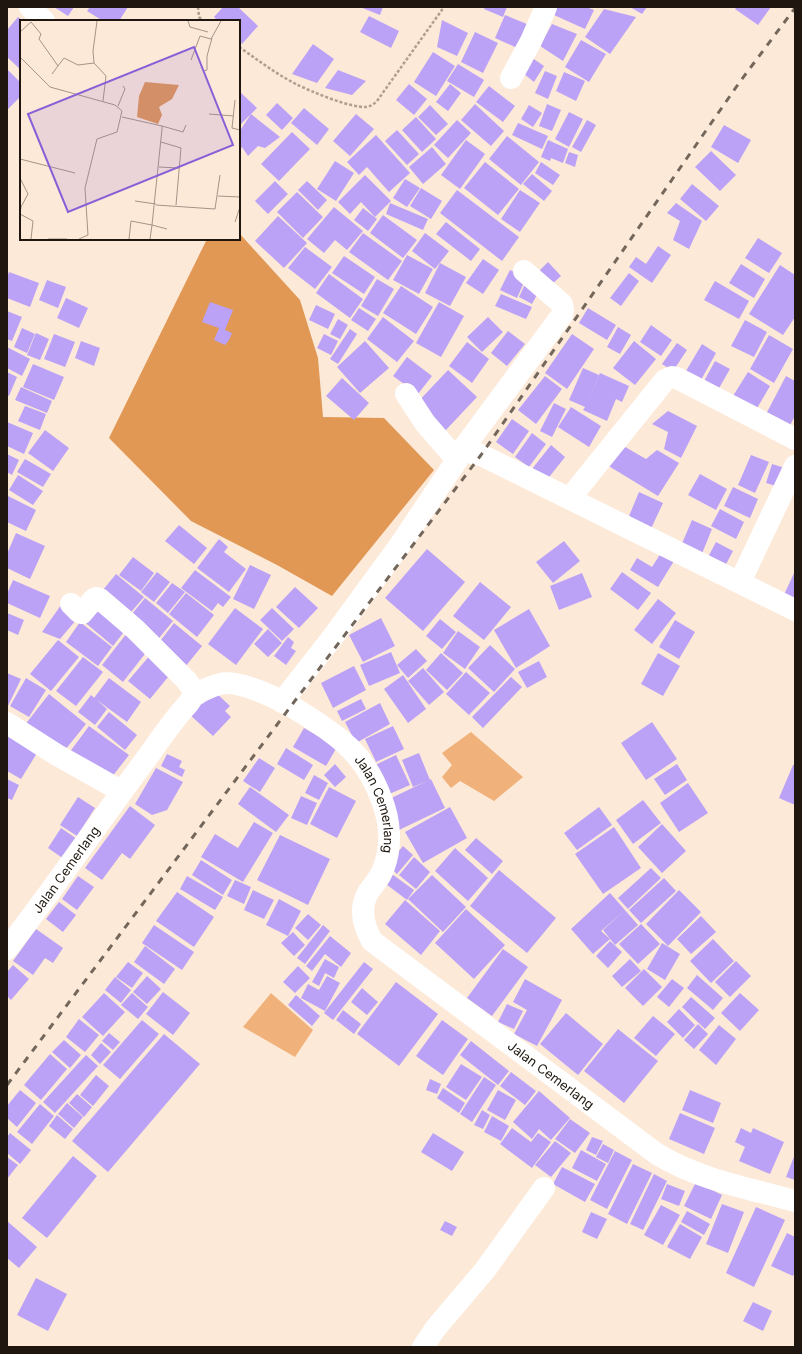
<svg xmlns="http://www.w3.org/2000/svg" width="802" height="1354" font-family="Inter,sans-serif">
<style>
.green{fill:#f0b27a}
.forest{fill:#e19854}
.building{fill:#bba2f6}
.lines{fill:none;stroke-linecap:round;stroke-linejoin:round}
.path{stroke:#ae9f91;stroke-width:2.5;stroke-dasharray:3 2;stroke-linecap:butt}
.minor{stroke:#fff;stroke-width:22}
.rail{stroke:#73675b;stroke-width:3;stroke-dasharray:7 7;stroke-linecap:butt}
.labels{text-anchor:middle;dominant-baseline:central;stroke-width:4;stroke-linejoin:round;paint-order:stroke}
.street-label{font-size:13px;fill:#1f170f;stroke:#fde9d8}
.inset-road{fill:none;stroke:#a49588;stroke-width:1}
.view{fill:#895ed7;fill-opacity:0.15;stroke:#895ed7;stroke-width:2}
.inset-edge{fill:none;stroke:#1f170f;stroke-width:2}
</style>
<rect width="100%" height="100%" fill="#fde9d8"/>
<path class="green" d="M471,732L523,777L494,801L460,781L451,788L442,777L452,765L442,753Z
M271,993L313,1030L295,1057L243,1027Z"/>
<path class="forest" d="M239,233L300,300L318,358L323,417L384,418L434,470L332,596L277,565L191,521L109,438L207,239H239Z"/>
<path class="building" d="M54,7H74L68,16Z
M90,7H128L119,21H103L87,11Z
M223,7H238L258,26L242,44L239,41V21H218L214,17Z
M360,7H383L380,15Z
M485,7H507L503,17L484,9Z
M557,7H586L594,10L585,29L554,15Z
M630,7H647L642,14Z
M737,7H771L758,25L735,9Z
M604,9L636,17L610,54L585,37Z
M505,15L534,27L524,51L495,38Z
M369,16L399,31L391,48L360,32Z
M18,17L23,21H21L20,69L7,57V30Z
M442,20L468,33L457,56L437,47Z
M552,24L577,34L563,61L540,46Z
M475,32L498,43L483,73L461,62Z
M581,40L606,54L589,82L565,67Z
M313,44L334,59L317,83L292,74Z
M433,52L455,66L436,96L414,82Z
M531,57L544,66L534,82L523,73Z
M458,64L484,80L474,97L447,81Z
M7,69L21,83V96L7,110Z
M338,70L366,81L352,95L325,88Z
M545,71L557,76L548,99L535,93Z
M564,72L585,81L576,101L556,91Z
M409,84L427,99L414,115L396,100Z
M450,84L461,93L448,111L436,102Z
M489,86L515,106L503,122L476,102Z
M239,91L257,108L251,114L280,137L265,148L258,146L248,156L242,147L239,151V132L251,114L239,126Z
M277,103L293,118L282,130L266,115Z
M475,104L504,131L491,146L461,120Z
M547,104L561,110L552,131L539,126Z
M430,105L448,124L436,135L418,117Z
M529,105L542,113L533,127L521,119Z
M304,108L329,129L317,145L291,123Z
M569,112L583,119L569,147L555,139Z
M356,114L374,129L350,156L333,141Z
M416,117L436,139L422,152L402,130Z
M457,120L471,133L448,158L434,145Z
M587,120L596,125L581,152L572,147Z
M518,123L548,136L542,149L512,135Z
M724,125L751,140L738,163L711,147Z
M397,130L419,154L407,165L385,141Z
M292,132L310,149L279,181L261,164Z
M376,135L410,173L389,192L367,167L359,175L347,162Z
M507,136L539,162L521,185L489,159Z
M466,140L485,154L460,189L441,175Z
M548,140L568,149L563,163L551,158L550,161L541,157Z
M432,147L446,164L423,184L409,167Z
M711,151L736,175L720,191L695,167Z
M569,152L578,155L575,167L565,163Z
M335,161L354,173L336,201L317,189Z
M485,162L519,189L498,215L464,188Z
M541,162L560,175L553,185L535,173Z
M532,174L552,191L544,201L523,184Z
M365,175L391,201L375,217L361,202L350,214L338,202Z
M405,179L420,188L407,207L393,198Z
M275,181L288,194L268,214L255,201Z
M307,181L327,200L318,210L298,190Z
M692,184L719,206L706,221L680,199Z
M421,188L442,201L431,219L410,206Z
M457,190L519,237L502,261L440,213Z
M520,190L540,203L520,232L501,219Z
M297,192L323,217L303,238L277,212Z
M390,203L428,219L423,230L386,214Z
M676,203L702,221L689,249L673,240L680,221L667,213Z
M334,207L363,231L347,250L335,240L324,253L307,239Z
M363,208L377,219L368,231L354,220Z
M383,215L417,240L403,258L370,233Z
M278,216L307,243L284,268L255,241Z
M446,222L480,249L471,261L436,234Z
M363,233L402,261L388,280L349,252Z
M425,233L449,251L435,269L412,251Z
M758,238L782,253L769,273L745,258Z
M658,246L671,255L652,283L629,267L636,257L646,264Z
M305,247L332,267L315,289L288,268Z
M407,255L433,269L419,294L393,280Z
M344,256L375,277L364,294L332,273Z
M483,259L499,270L483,294L466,283Z
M548,262L561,276L551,285L538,272Z
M440,263L466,277L450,306L425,293Z
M741,264L765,279L754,298L729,283Z
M780,265L795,275V317L783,335L749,314Z
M510,270L526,278L517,298L500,290Z
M9,272L39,283L30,307L7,298V278Z
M629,273L639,281L621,306L610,298Z
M329,274L363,299L350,318L316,293Z
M377,279L394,289L378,316L361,306Z
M47,280L66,287L58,308L39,300Z
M715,281L749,301L739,319L704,300Z
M525,284L539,291L532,304L519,297Z
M401,286L433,307L416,334L383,313Z
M501,294L532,307L526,319L495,306Z
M66,298L88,308L79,328L57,318Z
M210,302L233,310L225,330L232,333L229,340L225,345L214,340L219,328L202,322Z
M439,302L464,316L441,357L416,343Z
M316,305L335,314L328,329L309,320Z
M359,308L376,319L368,331L351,320Z
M588,308L616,325L607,340L579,323Z
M7,311L22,317L12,341L7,339Z
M383,317L414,341L397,362L367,339Z
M488,317L503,332L482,352L467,337Z
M338,319L348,325L340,339L330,334Z
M745,320L767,332L754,357L731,346Z
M651,325L672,340L661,356L640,342Z
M618,327L631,335L620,354L607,347Z
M22,328L35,334L27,353L14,347Z
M350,329L357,334L338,364L330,359Z
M508,331L525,344L507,366L491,353Z
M36,333L49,339L40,360L27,355Z
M54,334L75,342L65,367L44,359Z
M324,334L338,341L331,355L317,348Z
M572,334L594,349L567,389L545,373Z
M769,335L793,349L774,383L750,369Z
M81,341L100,348L94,366L75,358Z
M365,341L389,368L360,393L337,367Z
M634,341L656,359L635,385L613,368Z
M467,342L489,359L472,383L449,366Z
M677,343L687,350L673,371L662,364Z
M702,344L716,353L701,380L686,371Z
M7,347L30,359L22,376L7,368Z
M407,357L432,376L418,394L393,376Z
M715,361L730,369L718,390L704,381Z
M33,364L64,377L54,400L23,387Z
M583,368L599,375L586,406L600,373L629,386L622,402L616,399L607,421L583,410L585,407L569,400Z
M448,370L477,397L444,432L415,405Z
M7,372L17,377L9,396L7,395Z
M748,372L770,386L756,410L733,396Z
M545,376L562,389L536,424L518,410Z
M786,376L795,381V416L788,429L765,416Z
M342,378L369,403L354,420L326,396Z
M21,387L52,401L47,413L15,400Z
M554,403L566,409L552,437L540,431Z
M25,406L46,414L40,430L18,421Z
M571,407L601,426L589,447L558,427Z
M668,411L697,426L681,458L664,449L668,432L652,424Z
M512,419L529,431L513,454L496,442Z
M7,422L33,433L24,454L7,446Z
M45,430L69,448L53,471L28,453Z
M532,433L546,444L529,467L515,457Z
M620,444L646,459L657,450L679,463L658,496L607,465Z
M551,445L565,457L546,481L532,469Z
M7,454L19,460L12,475L7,472Z
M751,455L769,462L755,493L738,485Z
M25,459L51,474L43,487L17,472Z
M772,464L785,468L779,487L766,483Z
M700,474L727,489L716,510L688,495Z
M18,475L43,491L33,505L9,490Z
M733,487L758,499L750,518L724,506Z
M639,492L663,503L649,533L629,516Z
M8,496L36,510L26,531L7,522Z
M720,509L744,522L736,539L711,526Z
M692,520L712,529L701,556L680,548Z
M179,525L207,548L194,564L165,541Z
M16,533L45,546L30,579L7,568V554Z
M219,539L228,547L224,552L246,569L229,592L197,568Z
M564,541L580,561L553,583L536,562Z
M716,542L733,551L724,568L707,559Z
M427,549L465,582L423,631L385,598Z
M661,553L674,561L658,587L630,570L637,558L652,567Z
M133,557L154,573L141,591L119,575Z
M250,565L271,575L254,609L233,599Z
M195,570L231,597L223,607L218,603L212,611L181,588Z
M795,571V605L782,599Z
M157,572L170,582L154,602L141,592Z
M622,572L651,593L638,610L610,589Z
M582,573L592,597L559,610L550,586Z
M116,574L144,597L126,618L98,596Z
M13,580L50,596L40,618L7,603V594Z
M480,582L511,607L484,640L453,616Z
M172,583L185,592L168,613L156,603Z
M295,587L318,608L299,628L276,607Z
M186,593L214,615L197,637L169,614Z
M145,598L173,621L156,642L127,620Z
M658,599L676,613L652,644L634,630Z
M96,603L127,628L113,646L82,620Z
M61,605L77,619L60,639L42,632Z
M235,608L263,629L236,665L208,644Z
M272,608L294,629L282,641L260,620Z
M529,609L550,646L516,668L494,630Z
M7,613L24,620L18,635L7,630Z
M381,618L395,646L363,662L349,635Z
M440,619L456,632L442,649L426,636Z
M675,620L695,632L679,659L659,647Z
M80,622L112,647L98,666L66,642Z
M174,623L202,646L185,667L157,645Z
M268,629L282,643L268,657L254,644Z
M458,631L480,647L465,669L443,653Z
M127,633L148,650L123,682L102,665Z
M288,637L294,642L291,648L296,651L286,665L274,656Z
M58,640L79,657L51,691L30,674Z
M490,645L515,669L494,692L468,668Z
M416,649L427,661L408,678L397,665Z
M391,652L400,673L369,686L360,665Z
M441,653L463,673L447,690L426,670Z
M658,653L680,666L663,696L641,684Z
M151,654L173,671L150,699L128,681Z
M83,657L103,672L76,706L56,691Z
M539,661L547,677L527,688L518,672Z
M354,666L366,690L333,708L321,683Z
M423,668L444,692L429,705L408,681Z
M466,672L490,693L469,715L446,694Z
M7,673L21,679L7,708Z
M403,675L426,709L408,723L384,689Z
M511,677L522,687L483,728L472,717Z
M26,678L46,690L29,717L10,706Z
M109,678L141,702L127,722L94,698Z
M211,688L230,706L225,711L231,717L213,736L188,713Z
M49,694L86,724L65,750L24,726Z
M91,695L107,709L95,725L78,712Z
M361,699L366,709L342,721L337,711Z
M380,703L390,724L356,743L345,722Z
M109,712L137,735L125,750L97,727Z
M652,722L677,759L646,780L621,743Z
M89,726L129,755L108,782L69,753Z
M393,726L404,749L376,762L365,739Z
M304,728L337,747L326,766L293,747Z
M8,735L37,753L21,779L7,771Z
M286,748L313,765L304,780L277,764Z
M419,753L430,780L431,779L445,808L399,830L385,801L429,780L413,787L402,760Z
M167,754L182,761L179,767L185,770L182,777L161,766Z
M396,755L410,785L387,795L373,766Z
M259,758L275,768L260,792L243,781Z
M335,764L346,777L335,787L324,775Z
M677,764L687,780L665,795L654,779Z
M793,765H795V805L779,798Z
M156,768L183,782L167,810L152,815L135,804Z
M314,775L328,783L319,800L305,793Z
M7,779L19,785L12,800L7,798Z
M688,783L708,813L679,832L660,803Z
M250,787L289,815L276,832L238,804Z
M329,787L356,801L337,838L310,824Z
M301,796L317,803L307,825L291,818Z
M78,797L95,808L77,836L60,825Z
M643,800L661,823L633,844L616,820Z
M130,806L155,825L130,859L122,853L102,880L85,868Z
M450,807L467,838L423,863L405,832Z
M599,807L612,825L577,850L564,833Z
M254,822L273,833L243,882L201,857L215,834L238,848Z
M662,824L686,851L662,873L638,847Z
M614,827L641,868L603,894L575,854Z
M61,828L77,839L64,859L48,848Z
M280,835L330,859L308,905L257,880Z
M476,838L503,861L492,874L465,850Z
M403,846L413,855L397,874L387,865Z
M455,848L488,878L468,901L435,871Z
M414,857L430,872L416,889L399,875Z
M201,860L232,880L223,895L192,875Z
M651,868L661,878L628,909L618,898Z
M499,870L556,918L527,953L470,906Z
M389,872L414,890L407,900L382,881Z
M432,875L466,907L443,932L408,899Z
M78,876L94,887L77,910L62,899Z
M187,876L223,897L215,910L180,889Z
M664,878L676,891L641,923L629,910Z
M235,880L251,887L244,904L227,896Z
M253,890L274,900L264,919L244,910Z
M679,890L701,912L668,946L646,924Z
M177,892L214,917L194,947L156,921Z
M610,893L638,925L615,945L603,930L624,911L601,931L610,939L593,954L571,929Z
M279,899L301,911L288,936L266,925Z
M405,900L440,931L421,955L385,924Z
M59,902L76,915L63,932L46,919Z
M466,909L505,945L474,979L435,943Z
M308,914L321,925L308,940L295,928Z
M701,916L716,932L691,954L677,939Z
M641,924L660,944L638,964L619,944Z
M154,925L194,952L182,970L142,943Z
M323,925L330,931L305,964L297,958Z
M36,929L63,948L53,963L45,958L33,975L13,961Z
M293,932L305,945L294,956L281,943Z
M330,936L351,953L341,967L325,954L312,971L306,966Z
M713,939L734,961L711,983L690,961Z
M610,941L622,952L608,968L596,956Z
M662,943L680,954L665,980L647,969Z
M145,946L175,969L164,984L134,962Z
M503,949L528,967L492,1016L467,998Z
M325,959L339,967L334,978L325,973L319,986L312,982Z
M630,959L641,971L622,987L612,976Z
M736,961L751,976L730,997L715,982Z
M128,962L143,973L132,988L116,977Z
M364,962L373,969L333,1020L324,1013Z
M13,965L29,979L11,1000L7,996V972Z
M298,966L310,978L295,993L283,982Z
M644,969L662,987L643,1006L625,988Z
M697,975L723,998L713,1010L687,988Z
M147,976L161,989L147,1004L133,992Z
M327,976L340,983L325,1011L301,998L308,984L319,990Z
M115,977L131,990L121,1003L105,990Z
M525,979L562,1000L537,1046L514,1034L527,1010L513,1002Z
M672,979L684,988L669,1007L657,997Z
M396,982L438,1014L399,1066L357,1034Z
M362,988L378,1002L367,1015L351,1002Z
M163,992L190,1013L173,1035L146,1014Z
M104,993L125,1012L103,1036L82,1017Z
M132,993L148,1007L138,1019L121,1005Z
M740,993L759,1010L740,1031L721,1013Z
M296,995L320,1016L312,1026L288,1005Z
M691,997L715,1018L705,1029L682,1007Z
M507,1004L523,1011L514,1029L498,1022Z
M679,1009L695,1025L683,1038L667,1022Z
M343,1010L361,1024L354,1034L336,1020Z
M566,1013L603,1044L578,1075L540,1044Z
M653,1016L675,1034L656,1056L634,1038Z
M79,1019L99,1035L85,1052L66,1037Z
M142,1020L159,1034L120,1079L103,1065Z
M442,1020L468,1039L443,1075L416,1056Z
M698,1024L708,1034L694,1049L684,1040Z
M719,1025L736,1039L716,1065L699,1050Z
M618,1029L658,1061L624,1103L584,1071Z
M109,1033L120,1042L113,1050L102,1041Z
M164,1034L200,1064L108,1172L72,1141Z
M64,1040L81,1055L70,1068L52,1052Z
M471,1041L509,1071L498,1085L460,1055Z
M101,1043L111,1052L100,1064L91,1055Z
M50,1054L67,1069L41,1100L24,1085Z
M86,1055L98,1066L55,1113L43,1102Z
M461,1064L482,1077L466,1100L446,1087Z
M511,1072L536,1091L525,1105L500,1086Z
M96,1075L109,1086L93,1106L80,1095Z
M484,1077L496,1085L472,1122L460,1114Z
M430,1079L441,1084L437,1094L426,1090Z
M443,1088L465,1103L459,1113L437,1098Z
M20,1090L36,1103L17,1127L7,1118V1106Z
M498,1090L516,1100L505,1120L487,1110Z
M690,1090L721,1103L713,1123L682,1110Z
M539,1091L570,1118L551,1140L539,1129L532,1139L513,1122Z
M77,1094L92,1107L84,1117L69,1103Z
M67,1103L83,1117L74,1128L58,1114Z
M40,1104L54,1116L32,1144L17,1132Z
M482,1110L490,1115L483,1129L474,1125Z
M680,1113L715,1128L704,1154L669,1139Z
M57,1115L73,1129L65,1139L49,1126Z
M492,1116L509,1126L501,1141L484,1132Z
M570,1119L590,1133L575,1153L555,1139Z
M512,1128L531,1142L538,1133L551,1142L532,1168L500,1144Z
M741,1128L751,1133L753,1128L784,1142L770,1174L739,1161L745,1147L735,1142Z
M10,1133L31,1150L20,1164L7,1153V1137Z
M433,1133L464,1152L452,1171L421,1152Z
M592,1137L603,1141L596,1155L586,1150Z
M555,1141L571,1153L551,1177L535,1165Z
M603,1144L614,1150L608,1163L596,1157Z
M581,1150L606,1164L597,1181L572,1168Z
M615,1151L632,1160L607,1209L590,1200Z
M795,1154V1180L786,1177Z
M73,1156L97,1176L47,1238L22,1218Z
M7,1157L18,1165L7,1179Z
M633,1164L652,1173L627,1224L608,1214Z
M562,1167L595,1184L585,1202L553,1184Z
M654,1174L667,1181L643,1230L630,1224Z
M696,1182L722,1195L711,1219L684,1206Z
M667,1184L685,1191L679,1206L661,1199Z
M722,1204L744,1212L728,1253L706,1244Z
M661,1205L680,1215L663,1245L644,1235Z
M756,1207L785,1220L754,1287L726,1273Z
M687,1211L710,1224L704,1235L681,1222Z
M591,1212L607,1219L597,1239L582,1232Z
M7,1221L37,1247L19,1268L7,1258Z
M445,1221L457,1227L452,1236L440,1230Z
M680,1224L702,1237L690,1259L667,1247Z
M787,1233L795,1237V1272L793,1276L771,1266Z
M36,1278L67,1294L48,1331L17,1315Z
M753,1302L772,1311L763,1331L743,1321Z"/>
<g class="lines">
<path class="path" d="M198,7L199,17L203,21
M239,47C258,60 276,74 296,84C312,92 350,108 367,107C371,106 374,104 377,101L444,7"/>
<g class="minor">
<path d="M30,7L44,21"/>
<path d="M511,78L531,41L546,7"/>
<path d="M406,394L425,423L457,460"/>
<path d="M462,450L562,315L563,310L562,304L524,271"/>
<path d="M570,498L665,380L672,377L677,378L795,439"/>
<path d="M740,582L795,466"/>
<path d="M71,604L79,612L82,613L94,599L96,598L100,599L135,629L187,681L196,694"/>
<path d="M282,702L332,638L400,545L457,460L462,450L481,455L795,610"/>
<path d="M7,723L57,755L121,791"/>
<path id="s1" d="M7,949C56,886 101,819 149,755C161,738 173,720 188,704C190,701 193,696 197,694C203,690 213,686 220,684C239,679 282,700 299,711C338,735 365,754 381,798C390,820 392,845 384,867C381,877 375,883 369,891C359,907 363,925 372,941L657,1154C700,1180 748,1188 795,1201"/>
<path d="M423,1347L435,1329L485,1270L544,1188"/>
</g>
<path class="rail" d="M7,1085L291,706L481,455L739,83L795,8"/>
</g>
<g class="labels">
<g class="street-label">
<text stroke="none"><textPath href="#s1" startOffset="555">Jalan Cemerlang</textPath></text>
<text stroke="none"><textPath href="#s1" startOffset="99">Jalan Cemerlang</textPath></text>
<text stroke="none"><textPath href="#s1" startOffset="926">Jalan Cemerlang</textPath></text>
</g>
</g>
<g transform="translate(20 20)">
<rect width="220" height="220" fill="#fde9d8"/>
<path d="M125,62L159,65L152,79L139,87L142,95L138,104L117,97L119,76Z" fill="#e19854"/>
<path class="inset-road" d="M77,1L73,31L74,43L86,56L83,81M168,1L170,7L188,12M0,12L11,2L21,14L19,19L38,46M0,37L30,67L95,85L102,91L97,112L77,119L65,168L68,215L59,219M171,40L180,16L191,19L201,1M184,51L187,50V36L192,18M32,54L44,38L58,45L74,43M215,80L212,108L220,110M98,86L105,69L103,66M189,94L214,96M102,97L142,106V109L132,205L111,201L109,219M142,106L163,112L166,105M141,122L161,128L156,185M0,139L55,153M139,147L159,148M0,158L8,174L1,187L0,194M198,176L220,177M115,181L136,184M136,185L195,189L200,155M0,194L13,201L11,219M215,202L220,187M28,219H47M130,219L132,205L147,209"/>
<path class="view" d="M174,27L213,125L48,192L8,94Z"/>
<rect width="220" height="220" class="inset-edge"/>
</g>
<rect width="802" height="1354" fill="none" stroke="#1f170f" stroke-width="16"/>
</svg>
